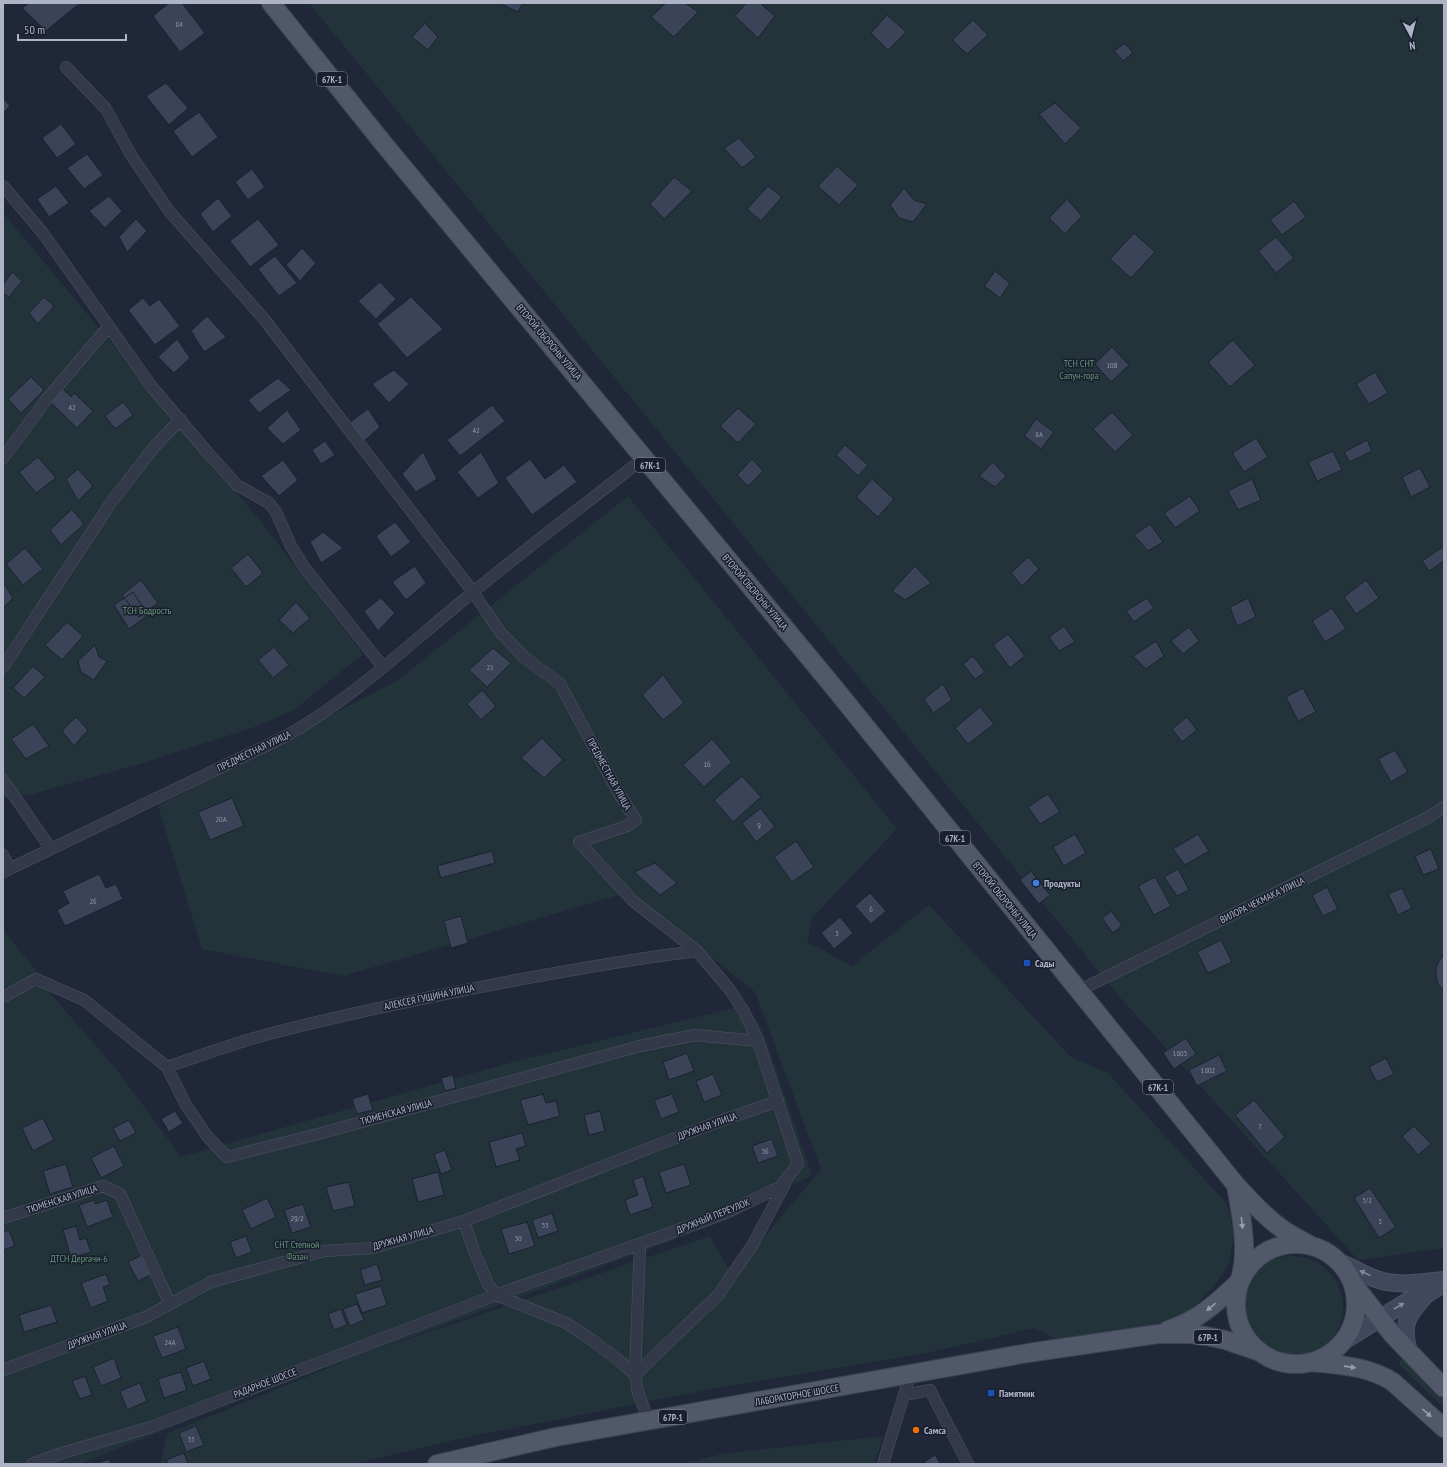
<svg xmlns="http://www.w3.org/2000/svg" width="1447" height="1467" font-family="'PT Sans Narrow',sans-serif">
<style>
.green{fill:#22343a}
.building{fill:#3b4359;stroke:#1b2130}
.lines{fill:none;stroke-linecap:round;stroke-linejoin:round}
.minor-casing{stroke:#4e5464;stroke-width:12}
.secondary-casing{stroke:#4e5464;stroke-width:18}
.primary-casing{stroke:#3d4353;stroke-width:20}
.minor{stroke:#333949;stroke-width:11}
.secondary{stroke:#41485d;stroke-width:16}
.primary{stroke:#51586a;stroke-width:18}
.oneway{fill:#979daf}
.oneway2{fill:#82899c}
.shop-dot{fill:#3f7fe0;stroke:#191f2e;stroke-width:1.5}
.transit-dot{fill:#1a4fb4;stroke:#191f2e;stroke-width:1.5}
.food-dot{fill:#e8710a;stroke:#191f2e;stroke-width:1.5}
.labels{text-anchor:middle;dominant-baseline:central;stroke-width:3;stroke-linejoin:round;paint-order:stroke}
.number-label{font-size:8px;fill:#9198ab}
.shield{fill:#191f2e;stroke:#818798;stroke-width:1}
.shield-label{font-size:9px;font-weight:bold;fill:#aeb4c6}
.street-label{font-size:10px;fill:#aeb4c6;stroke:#191f2e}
.park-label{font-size:10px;fill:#649877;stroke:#191f2e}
.poi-label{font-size:10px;font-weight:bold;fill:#aeb4c6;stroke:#191f2e;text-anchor:start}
</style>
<rect width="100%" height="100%" fill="#202739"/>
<path class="green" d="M309,3H1444V1248L1358,1260L1117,994Z
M3,213L262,523L363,654L294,710L252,728L140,764L32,794L3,799Z
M628,496L897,829L812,918L807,942L852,966L929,905L1071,1057L1108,1073L1227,1204L1234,1234L1229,1264L1213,1288L1186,1314L1161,1324L1133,1331L1059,1341L1035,1328L922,1354L722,1387L472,1436L353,1464H161L167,1434L355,1357L238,1401L79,1464H3V994L22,986L3,989V930L46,983L42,984L117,1070L181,1157L509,1063L747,1005L762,1029L812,1175L716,1224L374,1351L710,1236L732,1276L821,1169L755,992L629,892L343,976L202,949L158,806L398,680Z
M1241 1307a51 51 0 1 1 102 0a51 51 0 1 1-102 0Z
M1404,1359L1444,1396V1408L1399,1365L1400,1360Z
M883,1436L874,1464H683L721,1454Z"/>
<path class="building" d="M29,3H80L46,31L22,8Z
M169,3H182L205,33L180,52L153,16Z
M499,3H523L518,12Z
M666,3H685L698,12L674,37L651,17Z
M746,3H760L775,16L758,38L735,16Z
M887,15L906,32L888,50L871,33Z
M973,20L988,35L967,54L952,40Z
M425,23L438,37L428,50L412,37Z
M1125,43L1133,53L1123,61L1114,51Z
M166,83L188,108L169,125L146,96Z
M3,98L10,106L3,113Z
M1055,103L1081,128L1065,144L1039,114Z
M199,112L218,137L192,157L173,131Z
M61,124L76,144L57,158L42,138Z
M739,138L756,157L742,168L724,148Z
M87,154L103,175L84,189L67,168Z
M837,166L858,185L839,205L818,186Z
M252,169L265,187L248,200L235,182Z
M674,177L692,191L664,219L650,204Z
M56,186L69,203L49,217L37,199Z
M768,186L782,197L761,221L747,209Z
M904,188L914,200L927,204L913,222L899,218L890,205Z
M109,196L122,211L105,228L89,211Z
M218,198L232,216L213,232L200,214Z
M1067,199L1082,216L1065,234L1049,218Z
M1294,201L1306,217L1282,235L1270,220Z
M136,219L147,231L127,252L119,237Z
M258,219L279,245L250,267L230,241Z
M1134,233L1155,252L1131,278L1110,259Z
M1276,237L1294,258L1276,273L1258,251Z
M302,248L316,263L300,281L286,265Z
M275,256L297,283L279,296L258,269Z
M995,271L1010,283L1000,298L984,286Z
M12,272L22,281L9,297L3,293V285Z
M380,282L396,299L376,319L358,301Z
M44,297L54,306L38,324L29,313Z
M411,297L443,329L407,358L377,324Z
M143,298L150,306L159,299L180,326L155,345L128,310Z
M207,316L226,337L204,352L191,331Z
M177,339L190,358L174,373L158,357Z
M1233,340L1255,365L1230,387L1208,362Z
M1112,347L1129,365L1111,382L1095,364Z
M394,370L409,384L389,403L372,384Z
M1375,372L1388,393L1369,404L1356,384Z
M31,377L44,390L21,413L8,399Z
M278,378L291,390L259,413L248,400Z
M63,389L71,397L74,393L93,411L77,428L50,402Z
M123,402L133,415L115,429L105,416Z
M492,405L505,421L460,456L447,440Z
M738,408L756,424L738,443L720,426Z
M368,409L380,427L362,443L349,423Z
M287,410L301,430L283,444L267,428Z
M1112,412L1133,435L1115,452L1093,429Z
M1036,419L1054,432L1041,449L1024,436Z
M1256,438L1268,457L1244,472L1232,453Z
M1367,440L1372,451L1350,462L1344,452Z
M325,441L335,455L321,464L312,450Z
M845,445L868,465L858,476L836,455Z
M1333,451L1342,470L1317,481L1308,462Z
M423,452L437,479L416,492L402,474Z
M481,452L499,483L478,498L457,472Z
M38,457L56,478L36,493L19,472Z
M530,459L545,479L564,465L577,482L532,515L505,478Z
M752,459L763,471L748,486L737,475Z
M283,460L298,480L279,496L261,476Z
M993,462L1006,476L995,487L979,476Z
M1420,468L1430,487L1411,497L1402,477Z
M78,469L93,486L78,501L66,479Z
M872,479L894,499L878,517L856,497Z
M1252,479L1261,500L1238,510L1228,491Z
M1190,496L1200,511L1175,528L1164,513Z
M72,509L84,524L61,545L50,530Z
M395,522L411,542L391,557L376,536Z
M1150,524L1163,542L1148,551L1134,535Z
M323,532L343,548L321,563L310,542Z
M1443,547L1444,549V561L1429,571L1422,561Z
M25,548L43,569L23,585L6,564Z
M248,554L263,573L246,587L231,568Z
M1028,557L1039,569L1022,586L1011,573Z
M415,566L426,583L406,600L392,582Z
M915,566L931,583L905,600L892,591Z
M141,580L158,603L139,617L122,595Z
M1366,580L1379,598L1356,614L1344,597Z
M3,582L13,598L3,608Z
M133,592L148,615L129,629L114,605Z
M381,598L395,613L378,631L364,611Z
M1147,598L1154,608L1134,622L1126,611Z
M1248,598L1256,617L1237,626L1230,607Z
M296,602L310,618L293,633L279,620Z
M1332,608L1346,629L1325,642L1312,621Z
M67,622L83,636L62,660L45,645Z
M1064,626L1075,642L1059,651L1049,637Z
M1189,627L1199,641L1183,654L1171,641Z
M1008,634L1025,656L1010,668L993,645Z
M1156,641L1164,656L1146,669L1133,656Z
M95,645L99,657L107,661L94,680L81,672L78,661Z
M274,647L289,665L273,678L258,660Z
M493,648L511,663L487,687L469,670Z
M973,656L985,672L975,679L963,664Z
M33,666L45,677L24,698L13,688Z
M663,675L684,703L663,720L642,695Z
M943,684L952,700L933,713L924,699Z
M1303,688L1316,712L1298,721L1286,697Z
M482,690L496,706L481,720L467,704Z
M980,707L994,724L968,744L955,728Z
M76,717L88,730L74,746L62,731Z
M1187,717L1197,730L1182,742L1172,729Z
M33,724L49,746L26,759L11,739Z
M542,738L563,760L544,778L521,758Z
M712,739L732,762L704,787L683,765Z
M1395,750L1408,772L1391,782L1378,759Z
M742,776L761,797L733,822L714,800Z
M1048,794L1060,812L1040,824L1028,807Z
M232,798L244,826L210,840L198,812Z
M761,808L775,827L756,842L742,823Z
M1075,834L1086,853L1064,866L1053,847Z
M1198,834L1209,851L1185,865L1173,849Z
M796,841L814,867L792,882L774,857Z
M1431,849L1439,869L1423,875L1415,856Z
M492,851L495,863L441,878L437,866Z
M655,863L677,883L660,895L634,872Z
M1178,869L1189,890L1177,896L1164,877Z
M1031,871L1050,895L1039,904L1020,880Z
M99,874L106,888L116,884L123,899L65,926L57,910L69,903L63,891Z
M1155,877L1171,906L1154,915L1138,886Z
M1327,887L1338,909L1323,916L1312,895Z
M1402,888L1412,908L1398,915L1388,894Z
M870,893L886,911L871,924L855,906Z
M1111,911L1122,925L1113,933L1102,918Z
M461,916L468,943L451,948L444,921Z
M840,917L853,933L834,949L821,933Z
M1221,940L1232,962L1208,973L1197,952Z
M1444,955V991L1438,984L1436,976V968L1439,961Z
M1186,1038L1196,1054L1174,1069L1163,1053Z
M687,1053L694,1071L669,1080L663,1062Z
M1219,1055L1227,1071L1197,1086L1189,1070Z
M1386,1058L1394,1074L1377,1082L1369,1067Z
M713,1074L722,1095L704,1102L696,1081Z
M453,1075L456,1088L445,1091L441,1078Z
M368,1094L373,1110L357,1114L352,1099Z
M543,1094L546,1103L556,1101L560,1116L528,1125L520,1100Z
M672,1094L679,1112L661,1119L654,1100Z
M1254,1100L1285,1137L1267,1153L1235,1115Z
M175,1111L183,1123L169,1132L161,1119Z
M600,1111L605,1131L589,1135L584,1115Z
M43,1118L54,1140L33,1151L22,1128Z
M129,1120L136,1133L120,1141L113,1128Z
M1414,1126L1431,1144L1418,1155L1402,1136Z
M522,1133L526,1146L516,1149L520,1160L496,1167L489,1142Z
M772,1139L778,1156L758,1163L752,1146Z
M114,1146L124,1166L101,1178L91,1158Z
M445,1150L452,1170L441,1174L434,1154Z
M66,1164L73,1187L50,1194L43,1171Z
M684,1164L691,1185L666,1193L659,1172Z
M438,1172L444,1195L418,1202L412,1179Z
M643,1176L653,1207L630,1215L625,1200L638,1195L633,1180Z
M349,1182L355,1206L333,1211L326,1187Z
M1370,1188L1396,1227L1379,1238L1354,1198Z
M267,1198L276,1217L251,1229L242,1210Z
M94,1200L95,1204L107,1200L113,1217L87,1227L79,1205Z
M303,1204L311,1227L292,1233L284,1210Z
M552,1213L558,1231L538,1238L532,1220Z
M527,1222L535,1246L509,1254L501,1229Z
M76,1226L80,1240L86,1238L91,1252L71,1258L63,1230Z
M9,1230L15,1246L3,1250V1232Z
M246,1236L252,1252L236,1258L230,1242Z
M142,1255L152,1274L138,1281L128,1262Z
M377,1264L382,1280L365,1285L360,1270Z
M106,1274L110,1285L103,1287L108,1301L91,1308L81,1283Z
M381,1286L387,1305L362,1313L355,1294Z
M357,1304L364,1320L350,1326L343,1309Z
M51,1305L57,1322L24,1332L19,1315Z
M341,1309L347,1325L334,1330L328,1314Z
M178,1327L186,1349L162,1358L153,1336Z
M114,1358L121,1378L101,1386L93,1367Z
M204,1361L211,1379L193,1386L186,1368Z
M181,1372L187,1390L164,1398L158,1379Z
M85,1376L92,1395L80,1399L72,1381Z
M140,1383L147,1401L127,1410L120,1391Z
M196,1426L204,1445L186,1452L179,1433Z
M184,1453L188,1464H168L166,1460Z
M935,1455L941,1464H925L924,1462Z
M109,1459L111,1464H96Z"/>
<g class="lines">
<g class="minor-casing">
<path id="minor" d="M3,186L42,232L152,387L208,453L237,485L269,503L276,512L291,546L304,567L383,667
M3,458L46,400L109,326
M3,667L112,501L155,446L181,419
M3,780L51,849
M3,855L10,869
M3,872L284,737C349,701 404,649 461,602C521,552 583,506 644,458
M1078,991L1429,817L1444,807
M3,997L36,979L84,1000L167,1067L186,1105L207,1136L227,1157L318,1134L640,1046L695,1035L758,1041
M167,1067C200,1056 232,1044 265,1035C348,1013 433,996 517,980C577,969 636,958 697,951
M3,1218L103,1186L120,1194L170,1304
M464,1221L474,1251L488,1284L496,1295L566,1323L592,1340L621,1362L635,1375L719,1294L753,1244L785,1184
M640,1245L635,1375L638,1393L649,1421
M3,1370L146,1317L211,1282L324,1251L373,1248L464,1221L652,1147L723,1120L778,1101
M904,1395L930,1390L968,1464
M32,1464L59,1454L151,1427L496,1295L726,1213L780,1187L798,1164L758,1041L743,1010L730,990L697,951L633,901L579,842L627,826L636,820L618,792L560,684L524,657L500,632L473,592L264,319L169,211L131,155L106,109L66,67
M883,1464L910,1375"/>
</g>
<g class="secondary-casing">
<path id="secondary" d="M1339,1262C1352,1267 1364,1275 1376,1279C1398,1287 1422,1282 1444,1280
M1342,1342L1408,1301L1429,1293L1444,1283
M1409,1352C1401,1324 1407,1316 1426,1295"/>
</g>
<g class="primary-casing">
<path id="primary" d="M271,3L383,143L832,685L1236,1185C1251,1201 1266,1218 1285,1231C1293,1236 1301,1240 1310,1245
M1236 1304a60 60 0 1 1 120 0a60 60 0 1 1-120 0Z
M1355,1286L1392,1334L1444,1388
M1168,1330C1193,1322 1211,1308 1229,1291C1233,1287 1238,1284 1240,1279C1249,1249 1241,1215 1236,1185
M1311,1362C1339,1365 1369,1366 1393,1382L1444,1428
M437,1464L556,1437L1028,1353L1158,1334H1189L1206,1336L1225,1340L1257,1351"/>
</g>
<use href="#minor" class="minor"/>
<use href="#secondary" class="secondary"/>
<use href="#primary" class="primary"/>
</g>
<defs><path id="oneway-solid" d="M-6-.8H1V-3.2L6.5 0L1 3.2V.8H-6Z"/></defs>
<g class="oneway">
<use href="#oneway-solid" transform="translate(1242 1223) rotate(83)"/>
<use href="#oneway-solid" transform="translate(1211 1307) rotate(140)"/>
<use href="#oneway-solid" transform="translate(1350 1367) rotate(8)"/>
<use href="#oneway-solid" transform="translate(1427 1413) rotate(42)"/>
</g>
<g class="oneway2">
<use href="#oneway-solid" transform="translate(1365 1273) rotate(-154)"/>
<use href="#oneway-solid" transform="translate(1399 1306) rotate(-31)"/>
</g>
<circle class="shop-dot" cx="1036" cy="883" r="4"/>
<g class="transit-dot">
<rect x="1023" y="959" width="8" height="8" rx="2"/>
<rect x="987" y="1389" width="8" height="8" rx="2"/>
</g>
<circle class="food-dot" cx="916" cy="1430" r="4"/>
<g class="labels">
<g class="number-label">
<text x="179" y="24">84</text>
<text x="1112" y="365">10В</text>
<text x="72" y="407">42</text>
<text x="476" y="430">42</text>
<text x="1039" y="434">8А</text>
<text x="490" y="667">21</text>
<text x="707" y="764">16</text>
<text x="221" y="819">20А</text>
<text x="759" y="825">9</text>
<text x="93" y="901">26</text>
<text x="871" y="909">6</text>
<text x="837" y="933">5</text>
<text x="1180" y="1053">1803</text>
<text x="1208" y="1070">1802</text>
<text x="1260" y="1126">7</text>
<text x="765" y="1151">36</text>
<text x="1367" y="1200">3/2</text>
<text x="297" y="1218">29/2</text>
<text x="1380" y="1221">3</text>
<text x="545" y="1225">33</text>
<text x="518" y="1238">30</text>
<text x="170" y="1342">24А</text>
<text x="191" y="1439">33</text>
</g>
<g class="shield">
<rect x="317" y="72" width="30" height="14" rx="3"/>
<rect x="635" y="458" width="30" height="14" rx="3"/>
<rect x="940" y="831" width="30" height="14" rx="3"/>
<rect x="1143" y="1080" width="30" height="14" rx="3"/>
<rect x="1194" y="1330" width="28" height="14" rx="3"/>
<rect x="659" y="1410" width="28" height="14" rx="3"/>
</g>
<g class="shield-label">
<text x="332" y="79">67К-1</text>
<text x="650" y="465">67К-1</text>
<text x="955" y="838">67К-1</text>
<text x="1158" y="1087">67К-1</text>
<text x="1208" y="1337">67Р-1</text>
<text x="673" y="1417">67Р-1</text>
</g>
<g class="street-label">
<text transform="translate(549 342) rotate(50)">ВТОРОЙ ОБОРОНЫ УЛИЦА</text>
<text transform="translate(755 592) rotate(50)">ВТОРОЙ ОБОРОНЫ УЛИЦА</text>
<text transform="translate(254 751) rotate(-26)">ПРЕДМЕСТНАЯ УЛИЦА</text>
<text transform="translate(609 774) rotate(61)">ПРЕДМЕСТНАЯ УЛИЦА</text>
<text transform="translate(1005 900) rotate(51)">ВТОРОЙ ОБОРОНЫ УЛИЦА</text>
<text transform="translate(1262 900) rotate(-26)">ВИЛОРА ЧЕКМАКА УЛИЦА</text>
<text transform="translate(429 997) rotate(-12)">АЛЕКСЕЯ ГУЩИНА УЛИЦА</text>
<text transform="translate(396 1112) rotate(-15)">ТЮМЕНСКАЯ УЛИЦА</text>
<text transform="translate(707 1126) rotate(-20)">ДРУЖНАЯ УЛИЦА</text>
<text transform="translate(62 1199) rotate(-18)">ТЮМЕНСКАЯ УЛИЦА</text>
<text transform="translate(713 1216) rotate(-22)">ДРУЖНЫЙ ПЕРЕУЛОК</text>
<text transform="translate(403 1238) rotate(-16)">ДРУЖНАЯ УЛИЦА</text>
<text transform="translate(97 1335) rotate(-20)">ДРУЖНАЯ УЛИЦА</text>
<text transform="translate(265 1383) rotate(-21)">РАДАРНОЕ ШОССЕ</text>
<text transform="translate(797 1395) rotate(-10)">ЛАБОРАТОРНОЕ ШОССЕ</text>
</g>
<g class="park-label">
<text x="1079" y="363">ТСН СНТ<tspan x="1079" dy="12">Сапун-гора</tspan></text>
<text x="147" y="610">ТСН Бодрость</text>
<text x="297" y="1244">СНТ Степной<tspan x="297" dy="12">Фазан</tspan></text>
<text x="79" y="1258">ДТСН Дергачи-6</text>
</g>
<g class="poi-label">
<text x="1044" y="883">Продукты</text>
<text x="1035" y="963">Сады</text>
<text x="999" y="1393">Памятник</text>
<text x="924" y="1430">Самса</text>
</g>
</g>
<rect width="1447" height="1467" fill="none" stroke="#aeb4c6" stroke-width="8"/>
<g transform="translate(1411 36) rotate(173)" stroke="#191f2e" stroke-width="3" paint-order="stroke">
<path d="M0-3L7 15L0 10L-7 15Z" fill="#aeb4c6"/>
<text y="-6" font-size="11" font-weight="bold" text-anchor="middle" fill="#aeb4c6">N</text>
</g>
<path d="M18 34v6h108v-6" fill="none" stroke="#aeb4c6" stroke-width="2"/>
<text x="24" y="34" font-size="12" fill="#aeb4c6" stroke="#191f2e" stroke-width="3" paint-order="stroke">50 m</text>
</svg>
